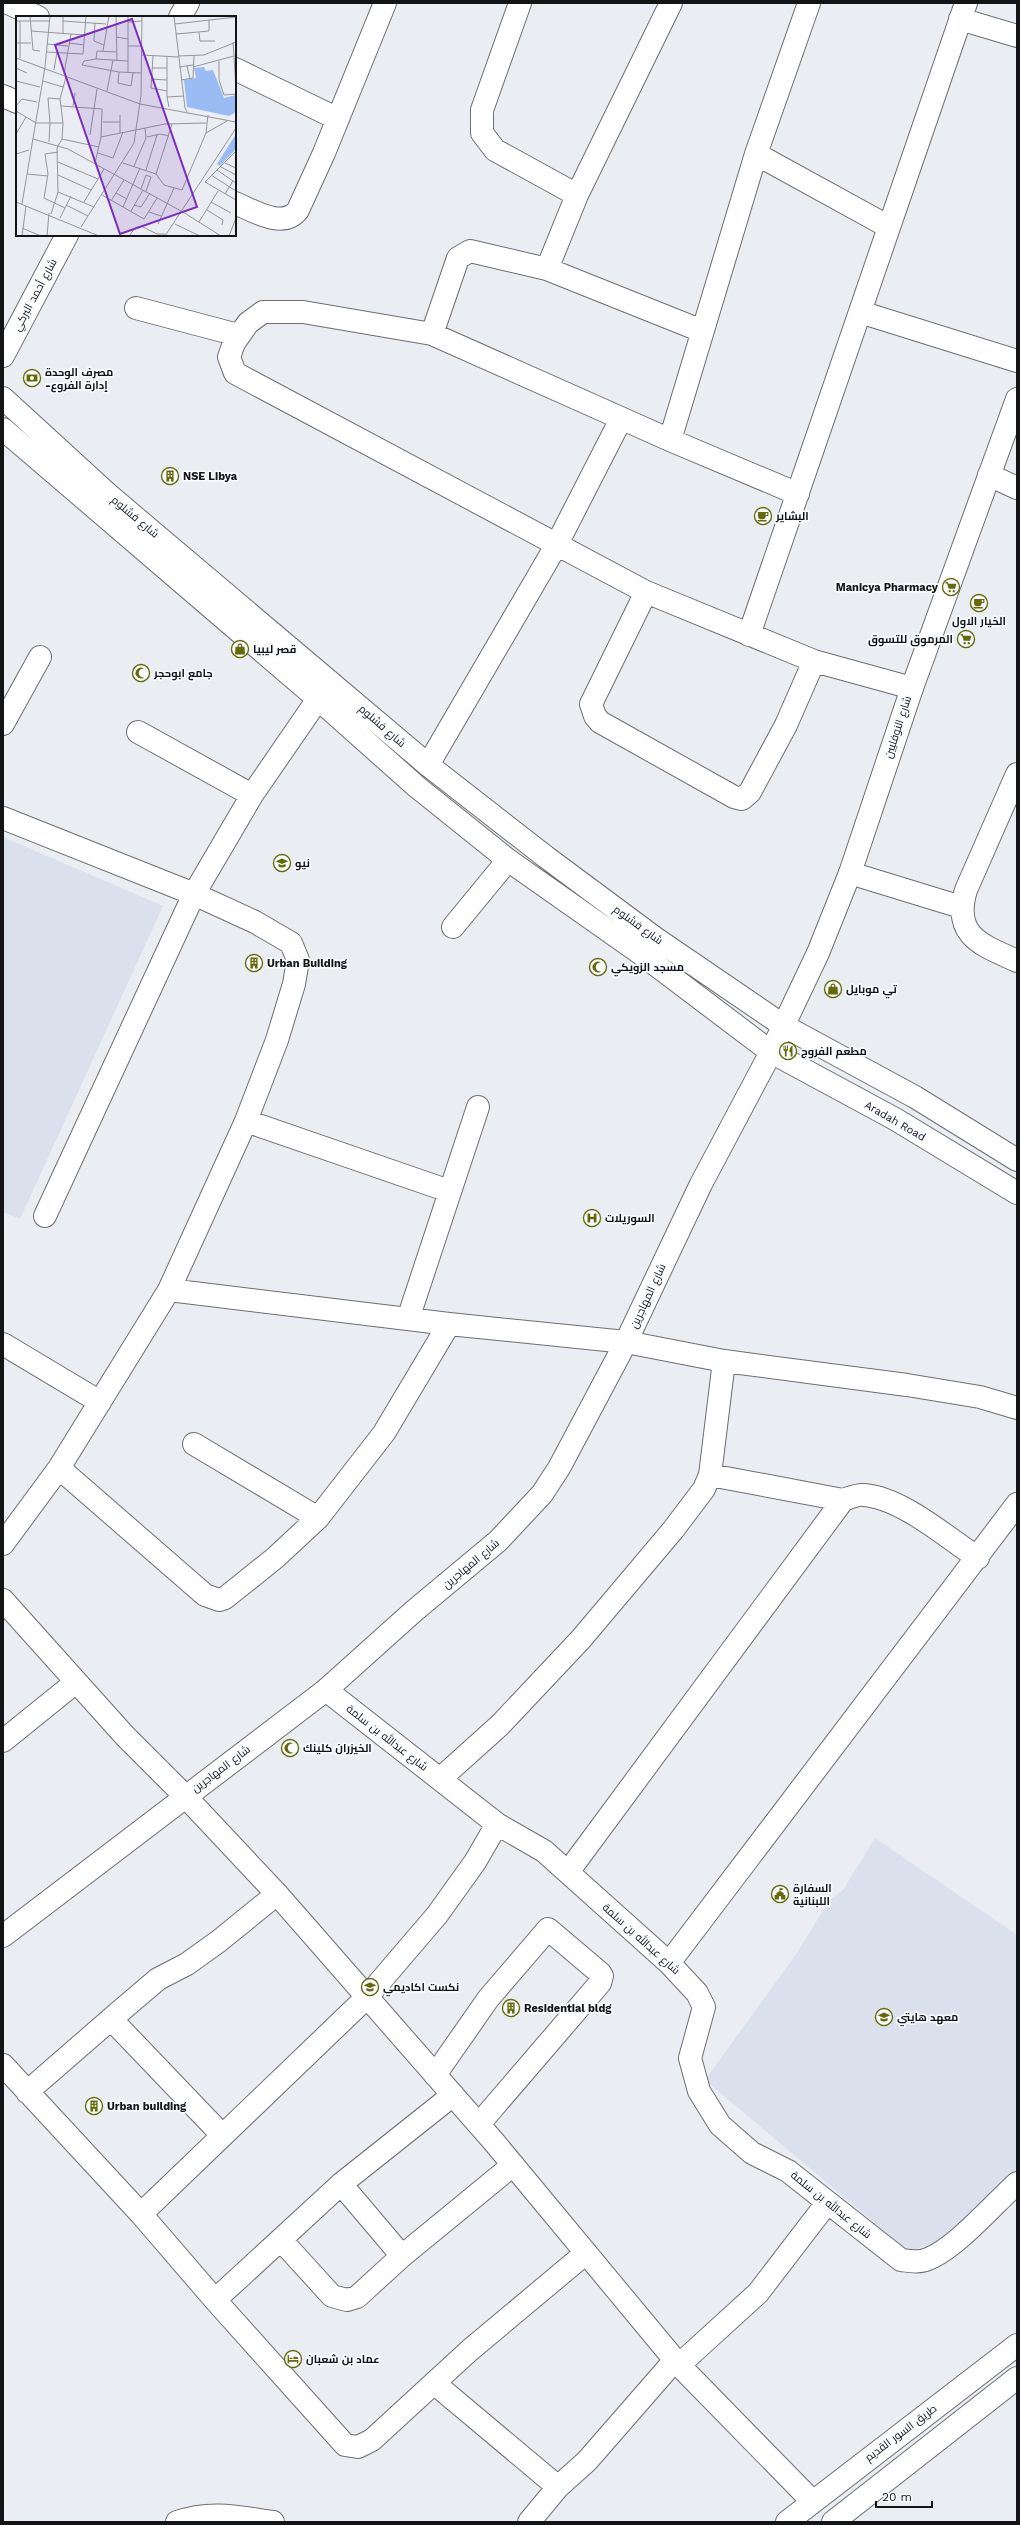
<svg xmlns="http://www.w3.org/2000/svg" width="1020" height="2525" font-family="'Work Sans',Cairo,sans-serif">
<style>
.built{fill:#dae1ed}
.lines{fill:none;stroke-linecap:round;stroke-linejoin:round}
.minor-casing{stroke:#6c6e73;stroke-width:24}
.major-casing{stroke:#6c6e73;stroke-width:24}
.minor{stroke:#fff;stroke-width:22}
.major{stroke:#fff;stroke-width:22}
.labels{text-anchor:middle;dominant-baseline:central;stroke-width:3.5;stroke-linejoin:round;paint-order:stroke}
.street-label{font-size:11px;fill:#131416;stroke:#f7faff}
.poi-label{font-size:11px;font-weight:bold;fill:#131416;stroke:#f7faff;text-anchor:start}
.inset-road{fill:none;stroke:#94969a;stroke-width:1}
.view{fill:#7b2cbf;fill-opacity:0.15;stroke:#7b2cbf;stroke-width:2}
.inset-edge{fill:none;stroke:#131416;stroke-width:2}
</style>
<rect width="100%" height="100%" fill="#eaedf2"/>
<path class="built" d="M3,837L163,906L20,1219L3,1212Z
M875,1838L1017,1935V2170L1003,2189L933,2244L908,2251L705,2080L797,1953L828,1902L843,1890Z"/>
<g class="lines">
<g class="minor-casing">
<path id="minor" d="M8,3L38,17
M520,3L482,110V133L495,150L577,195
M180,17L188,3
M960,19L1017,36
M235,69L338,119
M3,96L17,102
M756,154L889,227
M235,203C252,210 283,230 298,210L324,153L385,3
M547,269L577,195L671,3
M136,308L238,335
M860,312L1017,361
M432,334L458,258L470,251L547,269L702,331
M3,356L67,235
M670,440L756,154L809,3
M989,475L1017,488
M798,494L670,440L432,334L303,312H263L248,323L234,343L229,357L235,373L646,592L814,661L912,688
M646,592L591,704L595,716L600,722L734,797L742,799L750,792L786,725L814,661
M749,635L966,3
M3,724L40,657
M138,732L252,795
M428,765L557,544L621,419
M1017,774L966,890C952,936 982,945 1017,961
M3,818L194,894L255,922L291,943L298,960L294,984L277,1040L246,1121L169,1290L59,1468L3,1544
M850,873L961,907
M453,927L508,860
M246,1121L449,1191
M45,1216L194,894L252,795L318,699
M169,1290L449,1324L626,1342L724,1361L907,1385L980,1397L1017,1408
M408,1319L478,1107
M3,1344L100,1402
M194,1444L318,1518
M59,1468L205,1595L219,1600L225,1598L275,1558L318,1518L384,1433L449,1324
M710,1475L843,1500C849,1498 858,1494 864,1495C902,1498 946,1537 978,1558
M326,1690L497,1824L544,1851L669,1963L697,1993L704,2007L690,2058L699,2091L720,2125L752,2153L788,2171L901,2260C910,2261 919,2263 928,2259C956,2248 994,2204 1017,2183
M3,1741L76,1682
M440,1779L500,1725L581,1639L673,1530L704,1489L710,1475L724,1361
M568,1872L843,1500
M669,1963L1017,1504
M111,2019L158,1979L187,1964L219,1941L277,1894
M3,2065L141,2214L215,2300L345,2445L358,2447L372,2440L470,2350L586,2253
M435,2075L488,1999L548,1929L600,1973L602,1976L600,1983L479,2124
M27,2092L111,2019L222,2135
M341,2184L402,2256
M141,2214L366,1998L437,1915L475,1862L497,1824
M281,2240L332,2296L347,2300L357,2297L402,2256L513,2165
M215,2300L341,2184L453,2095
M679,2365L758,2293L827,2203
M434,2383L558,2487
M529,2522L558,2487L587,2461L675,2360"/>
</g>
<g class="major-casing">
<path id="major" d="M3,398L110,496L428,765L546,857L655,938L784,1026L915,1097L1017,1160
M3,429L318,699L417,787L508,860L640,953L771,1052L895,1119L1017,1193
M3,1600L125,1736L185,1796L277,1894L494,2142L679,2365L812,2501
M3,1936L326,1690L414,1611L498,1541L542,1494L559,1468L626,1342L701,1184L771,1052L818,953L850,873L912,688L1017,399
M177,2522C212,2510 238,2517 273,2522
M787,2522L1017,2345
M833,2522L1017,2378"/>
</g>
<use href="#minor" class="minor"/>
<use href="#major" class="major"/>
</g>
<defs>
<g id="bank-ring" transform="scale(0.9)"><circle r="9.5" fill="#f7faff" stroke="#666907" stroke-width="1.5"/><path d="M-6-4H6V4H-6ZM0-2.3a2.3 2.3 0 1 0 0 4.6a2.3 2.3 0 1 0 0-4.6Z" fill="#666907"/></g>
<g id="building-ring" transform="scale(0.9)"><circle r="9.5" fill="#f7faff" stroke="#666907" stroke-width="1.5"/><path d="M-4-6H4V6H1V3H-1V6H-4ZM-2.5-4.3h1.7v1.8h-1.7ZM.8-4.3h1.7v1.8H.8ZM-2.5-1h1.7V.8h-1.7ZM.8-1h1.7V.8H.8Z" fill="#666907"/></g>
<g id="cafe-ring" transform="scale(0.9)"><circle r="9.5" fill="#f7faff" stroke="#666907" stroke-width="1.5"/><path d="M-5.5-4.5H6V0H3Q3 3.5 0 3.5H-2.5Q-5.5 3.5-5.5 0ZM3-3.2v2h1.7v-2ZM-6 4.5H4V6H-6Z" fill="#666907"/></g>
<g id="supermarket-ring" transform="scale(0.9)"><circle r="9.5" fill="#f7faff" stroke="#666907" stroke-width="1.5"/><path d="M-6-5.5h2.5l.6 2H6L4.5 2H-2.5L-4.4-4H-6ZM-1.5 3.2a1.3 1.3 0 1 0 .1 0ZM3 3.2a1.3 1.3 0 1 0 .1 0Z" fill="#666907"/></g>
<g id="shop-ring" transform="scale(0.9)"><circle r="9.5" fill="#f7faff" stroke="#666907" stroke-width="1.5"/><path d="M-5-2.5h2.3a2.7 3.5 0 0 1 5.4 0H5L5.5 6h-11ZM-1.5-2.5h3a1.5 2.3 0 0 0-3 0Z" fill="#666907"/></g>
<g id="mosque-ring" transform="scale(0.9)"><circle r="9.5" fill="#f7faff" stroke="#666907" stroke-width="1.5"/><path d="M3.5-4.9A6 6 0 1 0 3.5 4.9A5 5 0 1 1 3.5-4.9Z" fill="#666907"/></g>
<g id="school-ring" transform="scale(0.9)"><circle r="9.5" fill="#f7faff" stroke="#666907" stroke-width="1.5"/><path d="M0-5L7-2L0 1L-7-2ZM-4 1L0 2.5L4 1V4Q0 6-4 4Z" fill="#666907"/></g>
<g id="restaurant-ring" transform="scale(0.9)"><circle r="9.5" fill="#f7faff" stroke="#666907" stroke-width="1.5"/><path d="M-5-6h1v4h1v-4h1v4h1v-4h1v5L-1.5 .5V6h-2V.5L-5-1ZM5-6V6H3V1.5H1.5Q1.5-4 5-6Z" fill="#666907"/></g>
<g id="hospital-ring" transform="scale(0.9)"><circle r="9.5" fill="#f7faff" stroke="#666907" stroke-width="1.5"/><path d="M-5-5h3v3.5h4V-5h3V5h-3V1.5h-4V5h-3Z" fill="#666907"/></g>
<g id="civic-ring" transform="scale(0.9)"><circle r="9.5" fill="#f7faff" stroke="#666907" stroke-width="1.5"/><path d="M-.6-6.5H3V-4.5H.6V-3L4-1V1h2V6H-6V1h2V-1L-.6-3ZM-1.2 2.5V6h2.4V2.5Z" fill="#666907"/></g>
<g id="university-ring" transform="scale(0.9)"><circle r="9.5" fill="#f7faff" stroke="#666907" stroke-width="1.5"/><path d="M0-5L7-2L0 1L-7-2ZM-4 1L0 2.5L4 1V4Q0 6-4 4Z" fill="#666907"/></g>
<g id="hotel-ring" transform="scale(0.9)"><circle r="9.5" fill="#f7faff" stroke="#666907" stroke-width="1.5"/><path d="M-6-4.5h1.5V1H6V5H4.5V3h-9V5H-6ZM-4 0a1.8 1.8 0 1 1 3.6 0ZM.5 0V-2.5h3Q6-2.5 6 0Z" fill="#666907"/></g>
</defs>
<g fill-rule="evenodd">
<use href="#bank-ring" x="32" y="378"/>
<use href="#building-ring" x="170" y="476"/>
<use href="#cafe-ring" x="763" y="516"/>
<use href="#supermarket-ring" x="951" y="587"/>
<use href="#cafe-ring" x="979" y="603"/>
<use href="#supermarket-ring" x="966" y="639"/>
<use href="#shop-ring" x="240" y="649"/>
<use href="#mosque-ring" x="141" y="673"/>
<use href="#school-ring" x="282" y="863"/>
<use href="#building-ring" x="254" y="963"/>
<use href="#mosque-ring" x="598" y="967"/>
<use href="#shop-ring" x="833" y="989"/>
<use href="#restaurant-ring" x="788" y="1051"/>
<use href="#hospital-ring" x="592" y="1218"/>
<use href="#mosque-ring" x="290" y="1748"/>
<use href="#civic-ring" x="780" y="1894"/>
<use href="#school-ring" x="370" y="1987"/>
<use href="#building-ring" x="511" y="2008"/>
<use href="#university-ring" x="884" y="2017"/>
<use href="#building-ring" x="94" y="2106"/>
<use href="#hotel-ring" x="293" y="2359"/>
</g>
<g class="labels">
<g class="street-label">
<text transform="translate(35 295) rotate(-62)">شارع أحمد البركي</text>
<text transform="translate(135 517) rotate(40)">شارع فشلوم</text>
<text transform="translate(382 726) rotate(41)">شارع فشلوم</text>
<text transform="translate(898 727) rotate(-72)">شارع النوفليين</text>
<text transform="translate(638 925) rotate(36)">شارع فشلوم</text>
<text transform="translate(895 1121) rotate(30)">Aradah Road</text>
<text transform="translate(648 1296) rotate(-65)">شارع المهاجرين</text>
<text transform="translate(471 1564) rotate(-40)">شارع المهاجرين</text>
<text transform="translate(387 1738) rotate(38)">شارع عبدالله بن سلمة</text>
<text transform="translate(221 1769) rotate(-37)">شارع المهاجرين</text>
<text transform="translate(641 1939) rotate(42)">شارع عبدالله بن سلمة</text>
<text transform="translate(831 2205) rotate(39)">شارع عبدالله بن سلمة</text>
<text transform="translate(901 2433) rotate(-37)">طريق السور القديم</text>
</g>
<g class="poi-label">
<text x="45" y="372">مصرف الوحدة<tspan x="45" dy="13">-إدارة الفروع</tspan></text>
<text x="183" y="476">NSE Libya</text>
<text x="776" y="516">البشاير</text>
<text x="938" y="587" text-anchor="end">Manicya Pharmacy</text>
<text x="979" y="621" text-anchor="middle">الخيار الاول</text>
<text x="953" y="639" text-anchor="end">المرموق للتسوق</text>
<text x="253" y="649">قصر ليبيا</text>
<text x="154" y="673">جامع ابوحجر</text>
<text x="295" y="863">نيو</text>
<text x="267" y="963">Urban Building</text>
<text x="611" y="967">مسجد الزويكي</text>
<text x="846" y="989">تي موبايل</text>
<text x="801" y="1051">مطعم الفروج</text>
<text x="605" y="1218">السوريلات</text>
<text x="303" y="1748">الخيزران كلينك</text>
<text x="793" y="1888">السفارة<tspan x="793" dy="13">اللبنانية</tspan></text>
<text x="383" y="1987">نكست اكاديمي</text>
<text x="524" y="2008">Residential bldg</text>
<text x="897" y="2017">معهد هايتي</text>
<text x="107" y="2106">Urban building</text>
<text x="306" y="2359">عماد بن شعبان</text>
</g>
</g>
<g transform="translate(16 16)">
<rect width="220" height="220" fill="#eaedf2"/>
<path d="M188,51L190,55L197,54L208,82L220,79V96L213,100L171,91L168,64L180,62L178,52ZM220,118V133L204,150L201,148Z" fill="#9abbf3"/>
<path class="inset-road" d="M14,0L17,34L24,35M100,0L101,45M158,0L169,92L171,96M0,5H34M47,5L90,8M112,6L126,5M79,7L78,25L88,29M159,8L220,1M15,15L68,19M183,16L184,25H199M47,17V0M160,18L193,15V4M100,21L112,23M217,26L220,72M0,27H15M53,27L68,29M31,28L52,30M112,30H126M87,35L93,0M30,36L67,38L70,0M126,39L162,41M137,40L135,72L151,75M162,40L188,39L220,26M151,41V81M0,42L124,88L220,106M4,42V5M80,43L81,35L100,36M112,45L80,43L68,45L66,49L103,56L125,57M203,45V64L208,79L220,78M171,50L174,63M29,51L34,0M163,51L177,49M177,51L218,40M0,52L11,57M136,52H151M38,54L41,36M103,56L102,67L115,70L117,57M112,57V0M48,58L55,18M135,63L151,64M165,64L177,62L178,40M0,65L24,71M27,65L47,71M91,75L97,44M0,90L6,83L21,86M45,90L86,93L85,121L79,147M57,90L59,77M153,91L151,81L168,80M0,95L20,107H47M104,99V117M87,106H104M34,107L32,82L44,83M190,117L211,105M0,118L10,101M74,119L81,73M85,121L149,108L190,107M131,121L144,118L153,120M17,123L52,133L165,195M46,123L83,131M33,126L34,107M220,135L189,166L220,184M42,136L29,138L32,158L28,182L49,192M82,137L97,142L107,116M0,138L13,134M42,146L82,163M107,147L140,158L148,169L166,174L190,117L192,99M209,147L220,152M118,150L130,122L129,112M205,151L220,159M130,154L141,119M201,154L220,167M11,158L32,160M140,158L156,108M42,159L75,174M195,159L220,175M125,173L130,159L135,161L130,175M42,176L78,191M100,177L108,164M209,178L217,165M86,179L128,203L141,182M95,185L100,177L111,183M0,186L83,220M68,186L88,153M195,186L215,197M6,188L29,51M151,188L158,172M50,189L72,200M118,189L125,191L134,177M107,191L124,152M191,194L207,204L206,209M115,195L127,174M133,196L145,200M167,196L205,220M35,198L42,176L41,132L46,123L47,107L44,83L50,61M44,202L55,180M183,206L202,175M142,208L151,188M159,208L184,220M65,211L118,127L125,79L126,0M6,212L25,220M6,220L10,190M31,220L33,197M113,220L119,212L125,210L141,218H149M149,220L220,112M213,220L220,202"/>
<path class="view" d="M116,3L181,191L104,218L39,29Z"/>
<rect width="220" height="220" class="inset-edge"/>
</g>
<rect width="1020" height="2525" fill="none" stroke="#131416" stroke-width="8"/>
<path d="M876 2501v6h56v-6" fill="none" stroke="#131416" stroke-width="2"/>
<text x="882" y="2501" font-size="12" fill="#131416" stroke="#f7faff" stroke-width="3" paint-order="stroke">20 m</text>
</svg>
